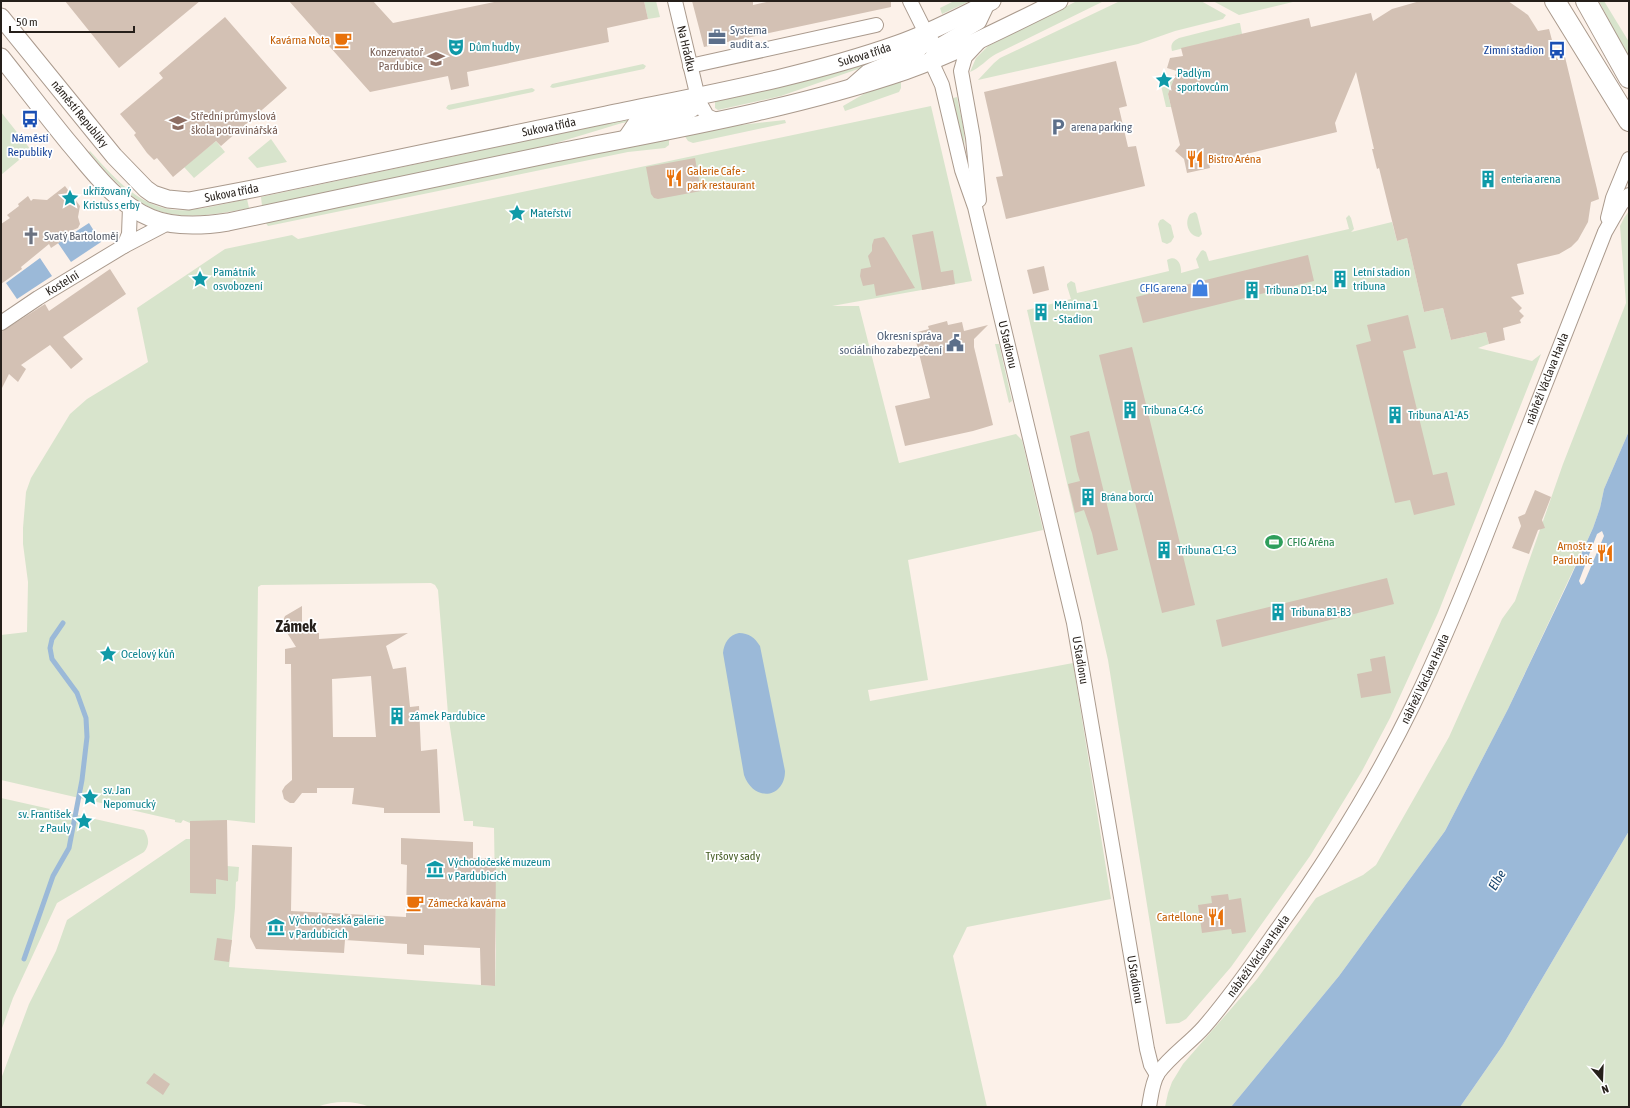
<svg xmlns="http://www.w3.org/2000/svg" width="1630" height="1108" font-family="'Asap Condensed',sans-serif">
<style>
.green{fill:#d8e4cc;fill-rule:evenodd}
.water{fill:#9bb9d8}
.pier{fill:#fcf1e9}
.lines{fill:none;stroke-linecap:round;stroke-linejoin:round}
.stream{stroke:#9bb9d8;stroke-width:5}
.building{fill:#d3c1b4;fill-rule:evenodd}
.minor-casing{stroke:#aa9a8d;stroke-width:16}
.tertiary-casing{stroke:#aa9a8d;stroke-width:19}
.secondary-casing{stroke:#aa9a8d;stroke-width:22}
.minor{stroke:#fff;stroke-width:14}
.tertiary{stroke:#fff;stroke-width:17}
.secondary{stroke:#fff;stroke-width:20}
.labels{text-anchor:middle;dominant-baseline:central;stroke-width:3.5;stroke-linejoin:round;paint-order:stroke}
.service-label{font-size:12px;fill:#4e5e75;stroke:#fff;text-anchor:start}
.food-label{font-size:12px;fill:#c56008;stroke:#fff;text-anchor:end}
.culture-label{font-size:12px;fill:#0d838f;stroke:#fff;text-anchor:start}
.street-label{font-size:12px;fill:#251f1a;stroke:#fff}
.transit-label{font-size:12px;fill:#164399;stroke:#fff;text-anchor:end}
.education-label{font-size:12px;fill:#785e54;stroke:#fff;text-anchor:end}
.worship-label{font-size:12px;fill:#5b616d;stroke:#fff;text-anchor:start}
.shop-label{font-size:12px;fill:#366cbe;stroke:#fff;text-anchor:end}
.leisure-label{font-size:12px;fill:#27864d;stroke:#fff;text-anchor:start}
.park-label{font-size:12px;fill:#475e27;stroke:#fff}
.water-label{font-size:13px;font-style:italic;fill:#14416a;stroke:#fff}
.district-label{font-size:16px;font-weight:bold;fill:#251f1a;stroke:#fff}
</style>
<rect width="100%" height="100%" fill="#fcf1e9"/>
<path class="green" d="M644,1H656L660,17L648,19Z
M954,1H970L942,14L940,8Z
M1077,1H1104L996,54C987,59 980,68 970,72L976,58L988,46Z
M1120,1H1201L1226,15L1223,19L1175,31L1138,44L978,80L994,63L1000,58Z
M1213,1H1297L1239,15Z
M1599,1H1604L1629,42V58Z
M1238,23H1240L1242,34L1172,51C1170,44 1173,41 1179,38Z
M894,55L895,56L781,96L718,110L715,108V102L718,101C777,88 836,74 894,55Z
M643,64L646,66L644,69L553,88L550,87L552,84Z
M1161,74L1174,79L1168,94L1171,107H1166L1159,77Z
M901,81V88L899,92L845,111L843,106L869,91Z
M532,88L535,90L533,92L449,110L446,108L448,105Z
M957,97C959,110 969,142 962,152L950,99Z
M931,106L972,281L832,306H859L899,463L1016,434L1022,440L1043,530L908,560L928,680L868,690L870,701L1073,663L1111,899L967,927L953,956L987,1107H370C352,1100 334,1101 317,1107H1V1079L29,1004L56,951L67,920L186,839H190V823L183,820L181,823L175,822V820L1,780V635L27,632L28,582L23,544V528L26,492L31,478L70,414L87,399L148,362L137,308L225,249L292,235L298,239ZM431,583L435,585L438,590L448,714L464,821H473V826L494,828L496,951L495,986L229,967L235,908L236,882L238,881L239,867L227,866V820L255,823L258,587L261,585Z
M1,112L31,150L1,175Z
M662,112L661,115L622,123L546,146L262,206L261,197Z
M785,120L786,123L693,143L688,141L684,135L723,127Z
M669,138V145L665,148L628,152L268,226L265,222Z
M271,139L287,162L257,168L248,158Z
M216,141L225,152L194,178L184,167Z
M90,151C117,181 145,214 190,210C209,208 228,203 247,199L249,208C167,225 143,217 89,152Z
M1629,211V431L1604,489L1600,508L1593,528L1508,709L1445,831L1339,976L1231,1107H1165L1168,1093L1172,1082L1183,1064L1257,979L1316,898L1363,875L1376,865L1449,737L1502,619L1515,601L1563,464L1626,303L1620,226L1624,218Z
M1195,212L1197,214L1202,234L1199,237C1188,236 1184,222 1190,214Z
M1349,215L1351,218L1354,229L1351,232L1392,222L1397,241L1407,238L1424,312L1443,308L1451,340L1486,332L1489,344L1478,348L1532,361L1541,354L1438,613L1390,718L1362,771L1310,856L1231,967L1186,1019L1179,1023L1166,1024L1108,660L1027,310L1071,299L1067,286V284L1071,281L1075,283L1077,293L1169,271L1167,260C1177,254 1182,265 1181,273L1199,268L1196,259L1201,251L1203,250L1206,252L1209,261L1349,229L1346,218Z
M1163,219L1171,225L1174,237L1171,242L1167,244L1162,242L1158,224L1160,220Z
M995,344H999L1012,401L1009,403Z
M1,798L144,830C149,838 150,845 144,852L57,903L13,998L1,1031Z
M1629,831V1107H1460L1503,1045Z"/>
<path class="water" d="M89,223L101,242L71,262L58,243Z
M40,258L52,276L17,299L6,283Z
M1629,431V831L1503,1045L1460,1107H1231L1339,976L1445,831L1508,709L1567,585L1593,528L1600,508L1604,489Z
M739,633C749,633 755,638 760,646L785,771C785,798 754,803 744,775L723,653C724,643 729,635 739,633Z"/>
<path class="pier" d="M1602,531L1604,536L1584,583L1581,585L1579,581L1597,534Z"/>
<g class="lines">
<path class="stream" d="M24,959L53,876L69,848L82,780L87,737L86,718L77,693L52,659L50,648L52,639L63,623"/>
</g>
<path class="building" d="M65,1H200L119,68Z
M289,1H373L393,23L499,1H644L648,19L607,28L609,42L467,72L469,86L451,90L448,76L370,92Z
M692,1H753V5L771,1H891V7L704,47Z
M1420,1H1508L1528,15L1538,31L1549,29L1557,59L1565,57L1597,189L1599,199L1591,202L1588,222L1578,240L1571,247L1559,254L1517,264L1524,294L1511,297L1522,308L1519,311L1524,316L1520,320L1521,323L1503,328L1505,340L1489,344L1486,332L1451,340L1443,308L1424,312L1407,238L1397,241L1379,168L1377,169L1372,149H1374L1356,72L1335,123L1337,132L1209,163L1210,168L1187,173L1184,159L1175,151L1180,145L1168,94L1177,71L1167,68L1170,58L1183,56L1181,48L1309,18L1311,27L1371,13L1373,21L1392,9Z
M225,17L287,88L221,146L216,141L173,177L157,158L154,160L147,153L134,135L136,133L120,114L163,78L159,73Z
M1116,61L1127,106L1119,108L1128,147L1136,146L1145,186L1006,219L996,177L1003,176L984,92Z
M695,158L701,191L658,199L654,198L651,194L646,167Z
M65,186L80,206L78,217L80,224L78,228L61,235L63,240L51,248L49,244L21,267L22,269L1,284V224L10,218L7,215L19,206L18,204L28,196L31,201L33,199L47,200Z
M933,231L941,272L953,270L955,284L922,290L912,235Z
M884,237L887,241L915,288L876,296L874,284L863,286L860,276L861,269L871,267L868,256L872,251V245L874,239Z
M1308,255L1314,281L1143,323L1136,297Z
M1044,266L1049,290L1033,294L1027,270Z
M110,269L126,294L63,337L83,359L71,369L50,345L21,365L26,369L18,382L9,374L1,390V332L45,304L49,311Z
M1408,315L1416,348L1403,351L1410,381L1433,475L1447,472L1455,505L1414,515L1410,500L1395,503L1356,345L1371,341L1367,325Z
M947,321L948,325L962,322L964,331L988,325L974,339V347L993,425L973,431L905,446L895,406L930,398L914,333L929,329L928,326Z
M1132,347L1195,605L1162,613L1099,355Z
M1089,431L1118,550L1097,555L1092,533L1084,510L1075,513L1068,484L1080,481L1077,471L1070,436Z
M1535,490L1551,497L1542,520L1545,528L1538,530L1529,554L1512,548L1521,526L1518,517L1525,514Z
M1387,578L1394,604L1222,647L1216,620Z
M302,606V623H306V633H319V639L408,633L386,646L393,669L406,667L410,707L419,706L421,751L437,749L440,813H384V808L352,804L354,788H317V793H302L294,803H290L284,799L282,791L285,786L292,780L291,664H285V649L296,647L284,628L282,623L285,616ZM371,676L376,737H333L332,679Z
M1385,656L1391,693L1361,698L1357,674L1372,671L1370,659Z
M227,820L228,881L216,879V894L190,893V821Z
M401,838L473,842V858H496L495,986L481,985L480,948L424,945V955L407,954V944L345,940L344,953L256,949L250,937L252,845L292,847L291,911L406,917L407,865L401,864Z
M1228,894L1229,900L1241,898L1246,932L1232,934L1231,929L1202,933L1198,905L1212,903L1211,896Z
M217,938L232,940L229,962L214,960Z
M154,1073L170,1084L163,1095L146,1083Z"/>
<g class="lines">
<g class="minor-casing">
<g id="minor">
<path id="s1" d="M675,1L699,102L707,116L716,120"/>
<path d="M910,1L926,33L932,41"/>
<path id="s2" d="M988,3L979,22L935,48L931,61L942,85L962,170L975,207L1074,623L1147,1049L1151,1065L1157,1075"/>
<path d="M690,66L876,25"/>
<path d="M850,87L867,72L919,50L927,42V37L926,33"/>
<path d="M624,139L635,123C650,120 690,117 698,105L697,96"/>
<path d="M979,200L973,138L961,71L965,57L979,42"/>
<path d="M1608,218L1613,198L1629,159"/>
<path d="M124,246L129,234L130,207"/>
<path id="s3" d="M1,323L38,298L124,246L168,223"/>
<path id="s4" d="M1149,1107C1151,1096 1152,1083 1158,1073C1170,1056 1190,1043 1204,1027C1231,996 1255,961 1279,927C1329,857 1375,783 1413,705C1444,642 1470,577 1495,512C1531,418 1568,325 1605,232L1621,204L1629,195"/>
</g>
</g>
<g class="tertiary-casing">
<g id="tertiary">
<path id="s5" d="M1,17L114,156L146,189L153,194L168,199L189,201L252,189C370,164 488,140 606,115C702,95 805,77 898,44C930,33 961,16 992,1"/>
<path d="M1,57C24,86 46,115 69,143C93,171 115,203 151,218C175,228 203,226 228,222C337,199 446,175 555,153C671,130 793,109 905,71C958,52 1008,26 1059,1"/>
</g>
</g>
<g class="secondary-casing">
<path id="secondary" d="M1555,1L1629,121
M1586,1L1629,78"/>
</g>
<use href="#minor" class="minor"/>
<use href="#tertiary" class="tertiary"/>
<use href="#secondary" class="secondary"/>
</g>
<defs>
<g id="office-bare" transform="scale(1.38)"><path d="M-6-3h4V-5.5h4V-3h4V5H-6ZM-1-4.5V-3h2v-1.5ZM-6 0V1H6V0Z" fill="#5c6f8a" stroke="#fff" stroke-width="2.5" paint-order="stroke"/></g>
<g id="cafe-bare" transform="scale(1.38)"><path d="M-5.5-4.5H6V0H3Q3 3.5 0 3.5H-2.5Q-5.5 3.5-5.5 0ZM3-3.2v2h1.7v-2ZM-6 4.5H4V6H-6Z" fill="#e8710a" stroke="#fff" stroke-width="2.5" paint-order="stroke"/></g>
<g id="theatre-bare" transform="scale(1.38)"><path d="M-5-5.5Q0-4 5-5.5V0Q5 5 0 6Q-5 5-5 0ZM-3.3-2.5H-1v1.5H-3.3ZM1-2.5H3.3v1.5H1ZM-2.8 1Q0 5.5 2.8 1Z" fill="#0f9aa8" stroke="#fff" stroke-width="2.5" paint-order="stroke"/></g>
<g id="bus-bare" transform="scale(1.38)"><path d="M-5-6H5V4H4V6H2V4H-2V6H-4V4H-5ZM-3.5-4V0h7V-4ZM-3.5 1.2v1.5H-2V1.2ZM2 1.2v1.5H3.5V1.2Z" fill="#1a4fb4" stroke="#fff" stroke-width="2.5" paint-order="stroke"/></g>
<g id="school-bare" transform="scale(1.38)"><path d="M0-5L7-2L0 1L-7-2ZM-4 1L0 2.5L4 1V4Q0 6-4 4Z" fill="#8d6e63" stroke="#fff" stroke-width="2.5" paint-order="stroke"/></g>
<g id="sight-bare" transform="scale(1.38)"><path d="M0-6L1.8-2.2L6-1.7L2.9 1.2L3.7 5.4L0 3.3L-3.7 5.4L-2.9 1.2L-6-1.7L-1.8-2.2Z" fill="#0f9aa8" stroke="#fff" stroke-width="2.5" paint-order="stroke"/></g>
<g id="parking-bare" transform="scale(1.38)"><path d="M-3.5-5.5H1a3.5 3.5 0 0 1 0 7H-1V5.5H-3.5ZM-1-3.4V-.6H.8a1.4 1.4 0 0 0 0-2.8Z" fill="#5c6f8a" stroke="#fff" stroke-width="2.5" paint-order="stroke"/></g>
<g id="restaurant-bare" transform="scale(1.38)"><path d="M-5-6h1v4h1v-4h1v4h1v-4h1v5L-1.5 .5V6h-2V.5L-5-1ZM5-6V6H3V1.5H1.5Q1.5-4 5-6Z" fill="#e8710a" stroke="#fff" stroke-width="2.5" paint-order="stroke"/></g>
<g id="building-bare" transform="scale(1.38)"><path d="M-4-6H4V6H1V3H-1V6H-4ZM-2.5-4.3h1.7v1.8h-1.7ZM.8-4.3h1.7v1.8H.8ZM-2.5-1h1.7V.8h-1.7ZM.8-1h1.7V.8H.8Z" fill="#0f9aa8" stroke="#fff" stroke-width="2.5" paint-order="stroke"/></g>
<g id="church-bare" transform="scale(1.38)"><path d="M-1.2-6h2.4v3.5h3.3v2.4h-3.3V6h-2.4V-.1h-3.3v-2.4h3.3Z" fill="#6b7280" stroke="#fff" stroke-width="2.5" paint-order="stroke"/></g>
<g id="shop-bare" transform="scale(1.38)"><path d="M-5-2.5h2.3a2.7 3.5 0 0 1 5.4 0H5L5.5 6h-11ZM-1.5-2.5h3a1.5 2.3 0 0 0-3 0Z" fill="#3f7fe0" stroke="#fff" stroke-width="2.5" paint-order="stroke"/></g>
<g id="civic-bare" transform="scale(1.38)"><path d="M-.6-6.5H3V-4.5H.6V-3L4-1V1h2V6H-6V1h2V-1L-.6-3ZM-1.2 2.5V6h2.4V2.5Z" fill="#5c6f8a" stroke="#fff" stroke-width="2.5" paint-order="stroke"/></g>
<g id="stadium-bare" transform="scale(1.38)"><path d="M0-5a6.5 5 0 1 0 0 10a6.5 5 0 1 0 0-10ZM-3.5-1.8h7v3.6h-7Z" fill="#2e9e5b" stroke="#fff" stroke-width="2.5" paint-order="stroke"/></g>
<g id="museum-bare" transform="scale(1.38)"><path d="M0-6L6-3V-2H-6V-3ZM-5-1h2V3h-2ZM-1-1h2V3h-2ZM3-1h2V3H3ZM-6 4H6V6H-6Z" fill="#0f9aa8" stroke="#fff" stroke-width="2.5" paint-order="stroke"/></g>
</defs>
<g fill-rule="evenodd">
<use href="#office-bare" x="717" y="37"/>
<use href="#cafe-bare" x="343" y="40"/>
<use href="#theatre-bare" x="456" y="47"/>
<use href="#bus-bare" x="1557" y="50"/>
<use href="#school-bare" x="436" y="59"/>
<use href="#sight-bare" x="1164" y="80"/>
<use href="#bus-bare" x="30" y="119"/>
<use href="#school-bare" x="178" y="123"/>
<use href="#parking-bare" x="1058" y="127"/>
<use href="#restaurant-bare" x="1195" y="159"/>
<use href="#restaurant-bare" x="674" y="178"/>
<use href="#building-bare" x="1488" y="179"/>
<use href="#sight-bare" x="70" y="198"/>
<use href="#sight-bare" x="517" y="213"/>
<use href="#church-bare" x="31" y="236"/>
<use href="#sight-bare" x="200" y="279"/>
<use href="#building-bare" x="1340" y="279"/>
<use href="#shop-bare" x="1200" y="288"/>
<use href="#building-bare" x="1252" y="290"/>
<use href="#building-bare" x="1041" y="312"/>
<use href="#civic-bare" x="955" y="343"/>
<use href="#building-bare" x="1130" y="410"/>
<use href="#building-bare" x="1395" y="415"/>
<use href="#building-bare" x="1088" y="497"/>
<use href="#stadium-bare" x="1274" y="542"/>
<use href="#building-bare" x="1164" y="550"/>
<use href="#restaurant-bare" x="1605" y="553"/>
<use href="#building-bare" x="1278" y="612"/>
<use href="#sight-bare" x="108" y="654"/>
<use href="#building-bare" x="397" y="716"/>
<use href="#sight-bare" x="90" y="797"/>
<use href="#sight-bare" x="84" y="821"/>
<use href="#museum-bare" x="435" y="869"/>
<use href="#cafe-bare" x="415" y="903"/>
<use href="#restaurant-bare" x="1216" y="917"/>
<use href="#museum-bare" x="276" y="927"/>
</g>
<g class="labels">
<g class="service-label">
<text x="730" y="30">Systema<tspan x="730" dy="14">audit a.s.</tspan></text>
<text x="1071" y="127">arena parking</text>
<text x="942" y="336" text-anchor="end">Okresní správa<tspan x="942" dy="14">sociálního zabezpečení</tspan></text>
</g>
<g class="food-label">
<text x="330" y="40">Kavárna Nota</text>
<text x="1208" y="159" text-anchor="start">Bistro Aréna</text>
<text x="687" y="171" text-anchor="start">Galerie Cafe -<tspan x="687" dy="14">park restaurant</tspan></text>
<text x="1592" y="546">Arnošt z<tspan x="1592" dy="14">Pardubic</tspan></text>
<text x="428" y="903" text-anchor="start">Zámecká kavárna</text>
<text x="1203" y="917">Cartellone</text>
</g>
<g class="culture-label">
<text x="469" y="47">Dům hudby</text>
<text x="1177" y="73">Padlým<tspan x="1177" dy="14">sportovcům</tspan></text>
<text x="1501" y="179">enteria arena</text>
<text x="83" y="191">ukřižovaný<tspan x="83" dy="14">Kristus s erby</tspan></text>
<text x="530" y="213">Mateřství</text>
<text x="213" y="272">Památník<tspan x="213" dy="14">osvobození</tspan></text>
<text x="1353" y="272">Letní stadion<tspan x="1353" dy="14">tribuna</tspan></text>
<text x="1265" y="290">Tribuna D1-D4</text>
<text x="1054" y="305">Měnírna 1<tspan x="1054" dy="14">- Stadion</tspan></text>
<text x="1143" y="410">Tribuna C4-C6</text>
<text x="1408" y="415">Tribuna A1-A5</text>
<text x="1101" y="497">Brána borců</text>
<text x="1177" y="550">Tribuna C1-C3</text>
<text x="1291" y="612">Tribuna B1-B3</text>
<text x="121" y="654">Ocelový kůň</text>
<text x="410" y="716">zámek Pardubice</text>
<text x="103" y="790">sv. Jan<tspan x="103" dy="14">Nepomucký</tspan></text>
<text x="71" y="814" text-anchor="end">sv. František<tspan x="71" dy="14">z Pauly</tspan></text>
<text x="448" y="862">Východočeské muzeum<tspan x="448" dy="14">v Pardubicích</tspan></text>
<text x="289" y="920">Východočeská galerie<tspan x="289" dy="14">v Pardubicích</tspan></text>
</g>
<g class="street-label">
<text stroke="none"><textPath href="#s1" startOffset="49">Na Hrádku</textPath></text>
<text stroke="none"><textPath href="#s5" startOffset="962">Sukova třída</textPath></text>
<text stroke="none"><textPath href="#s5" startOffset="125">náměstí Republiky</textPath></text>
<text stroke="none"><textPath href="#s5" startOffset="638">Sukova třída</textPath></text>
<text stroke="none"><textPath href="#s5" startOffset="314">Sukova třída</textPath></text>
<text stroke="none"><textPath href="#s3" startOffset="73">Kostelní</textPath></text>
<text stroke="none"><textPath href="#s2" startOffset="380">U Stadionu</textPath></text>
<text stroke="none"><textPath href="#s4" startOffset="838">nábřeží Václava Havla</textPath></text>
<text stroke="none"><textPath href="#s2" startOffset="704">U Stadionu</textPath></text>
<text stroke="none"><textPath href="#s4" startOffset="514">nábřeží Václava Havla</textPath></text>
<text stroke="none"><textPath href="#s4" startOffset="190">nábřeží Václava Havla</textPath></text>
<text stroke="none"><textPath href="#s2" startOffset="1028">U Stadionu</textPath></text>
</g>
<g class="transit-label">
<text x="1544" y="50">Zimní stadion</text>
<text x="30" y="138" text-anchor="middle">Náměstí<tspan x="30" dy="14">Republiky</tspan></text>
</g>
<g class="education-label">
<text x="423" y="52">Konzervatoř<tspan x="423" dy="14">Pardubice</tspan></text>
<text x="191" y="116" text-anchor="start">Střední průmyslová<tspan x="191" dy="14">škola potravinářská</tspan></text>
</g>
<g class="worship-label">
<text x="44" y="236">Svatý Bartoloměj</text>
</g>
<g class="shop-label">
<text x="1187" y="288">CFIG arena</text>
</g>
<g class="leisure-label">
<text x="1287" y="542">CFIG Aréna</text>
</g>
<g class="park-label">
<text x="733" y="856">Tyršovy sady</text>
</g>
<g class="water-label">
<text transform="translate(1497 880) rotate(-59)">Elbe</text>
</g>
<g class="district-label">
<text x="296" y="626">Zámek</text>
</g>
</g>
<rect width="1630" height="1108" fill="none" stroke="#251f1a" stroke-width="4"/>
<g transform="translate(1602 1080) rotate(161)" stroke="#ffffff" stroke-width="3" paint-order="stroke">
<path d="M0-3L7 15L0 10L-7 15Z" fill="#251f1a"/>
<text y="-6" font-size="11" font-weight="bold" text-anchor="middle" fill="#251f1a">N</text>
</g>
<path d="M10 26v6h124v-6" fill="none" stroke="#251f1a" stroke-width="2"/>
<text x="16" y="26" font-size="12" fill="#251f1a" stroke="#ffffff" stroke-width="3" paint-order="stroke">50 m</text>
</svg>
